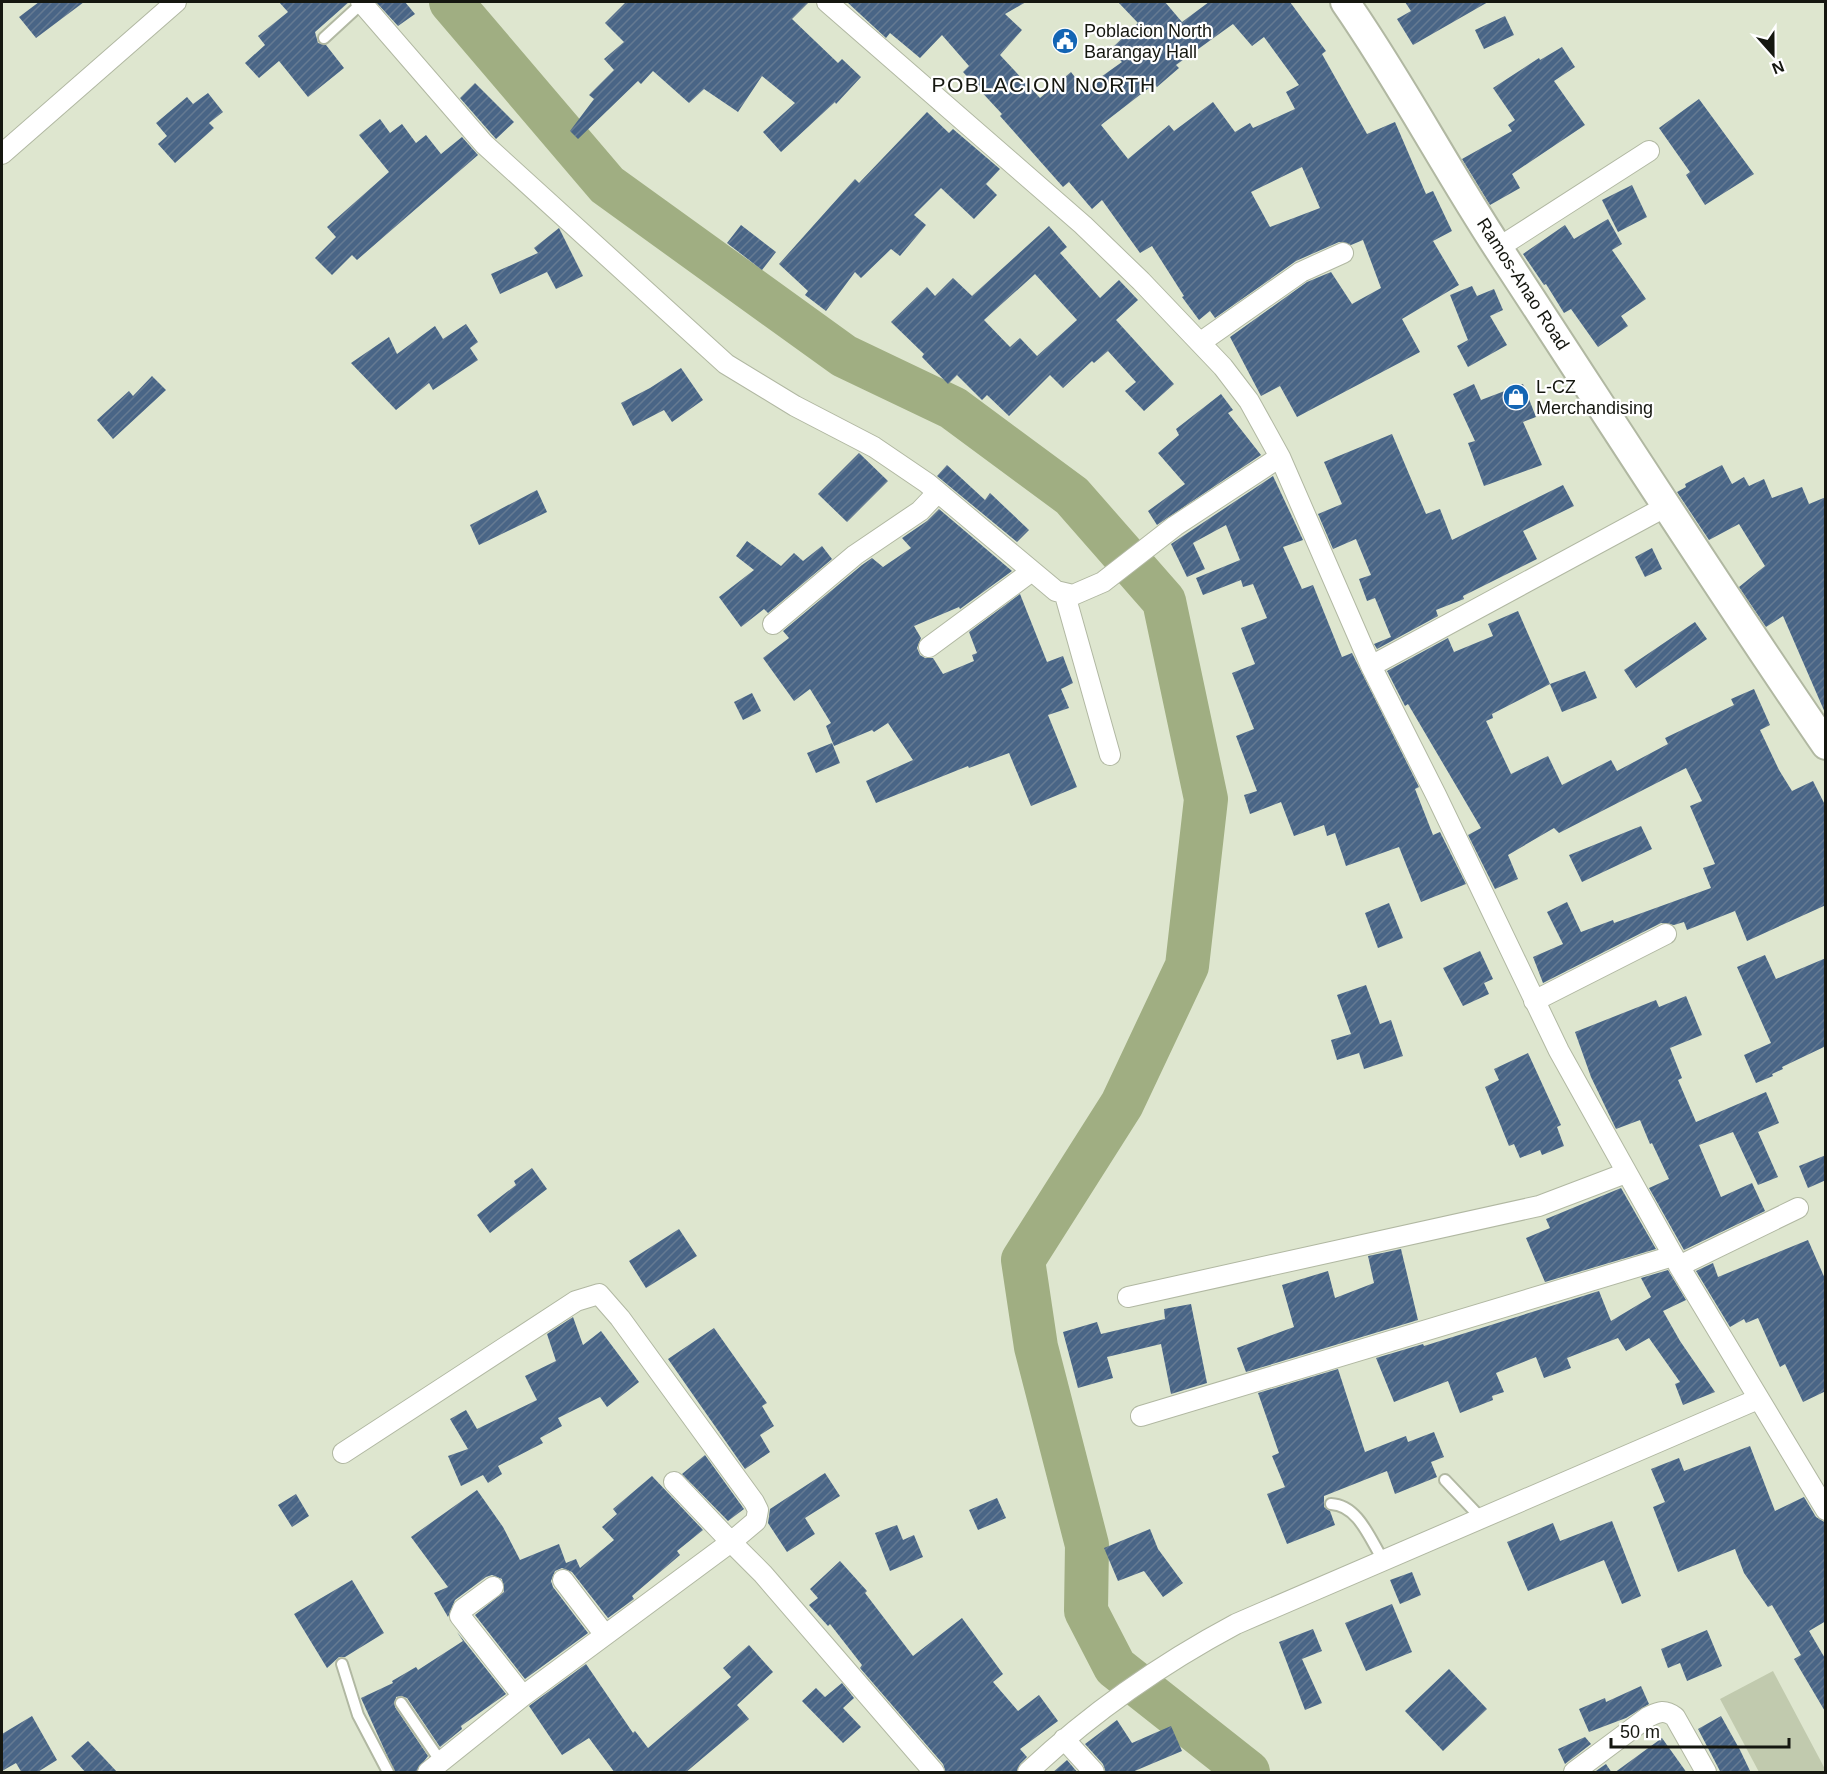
<svg xmlns="http://www.w3.org/2000/svg" width="1827" height="1774" font-family="Arial,sans-serif">
<style>
.pitch{fill:#c1caae}
.lines{fill:none;stroke-linecap:round;stroke-linejoin:round}
.river{stroke:#a0ae82;stroke-width:44}
.building{fill:url(#building-hatch);fill-rule:evenodd}
.lane-casing{stroke:#b1b8a2;stroke-width:14}
.street-casing{stroke:#b1b8a2;stroke-width:22}
.secondary-casing{stroke:#b1b8a2;stroke-width:32}
.lane{stroke:#fff;stroke-width:10}
.street{stroke:#fff;stroke-width:20}
.secondary{stroke:#fff;stroke-width:28}
.labels{text-anchor:middle;dominant-baseline:central;stroke-width:4.5;stroke-linejoin:round;paint-order:stroke}
.poi-label{font-size:18px;fill:#151710;stroke:#fff;text-anchor:start}
.street-label{font-size:18px;fill:#151710;stroke:#fff}
.quarter-label{font-size:21px;letter-spacing:1.5px;fill:#151710;stroke:#fff}
</style>
<defs>
<pattern id="building-hatch" width="6" height="6" patternUnits="userSpaceOnUse" patternTransform="scale(1.5)"><rect width="6" height="6" fill="#496586"/><path d="M-1 1l2-2M0 6l6-6M5 7l2-2" fill="none" stroke="#657a92"/></pattern>
</defs>
<rect width="100%" height="100%" fill="#dee6cf"/>
<path class="pitch" d="M1773,1671L1825,1769V1772H1759L1720,1699Z"/>
<g class="lines">
<path class="river" d="M451,2L607,185L844,356L953,408L1072,496L1164,601L1206,799L1187,966L1122,1104L1023,1260L1036,1347L1087,1545L1086,1611L1115,1667L1248,1772"/>
</g>
<path class="building" d="M39,2H84L36,38L19,17Z
M279,2H349L315,32L318,43L326,45L344,68L308,97L279,61L259,78L245,63L265,45L258,36L288,12Z
M376,2H405L415,14L398,26Z
M626,2H809L792,19L838,63L842,59L861,77L836,104L835,102L781,152L763,132L795,103L762,76L738,112L704,89L689,103L653,71L641,84L638,81L578,139L570,131L594,99L589,95L614,70L604,59L624,42L605,23Z
M847,2H1026L1005,14L1022,30L1000,55L1040,98L1071,72L1084,89L1122,62L1110,50L1138,23L1118,2H1165L1182,22L1209,2H1290L1326,51L1322,54L1367,134L1395,122L1426,194L1433,191L1452,231L1433,241L1459,285L1402,319L1420,352L1297,417L1280,386L1261,396L1230,337L1307,282L1331,272L1352,304L1381,288L1363,240L1351,245L1339,242L1296,261L1215,318L1210,311L1199,320L1182,297L1184,296L1152,246L1140,253L1102,200L1092,209L1069,182L1063,187L1000,116L1002,114L963,72L969,66L942,35L920,58L890,33L886,38ZM1233,24L1252,46L1264,37L1299,85L1286,92L1295,109L1253,128L1250,123L1235,132L1213,102L1174,131L1169,125L1128,159L1101,125L1154,84L1157,87L1179,68L1176,65ZM1302,167L1320,208L1270,227L1251,192Z
M1405,2H1488L1413,45L1397,19L1411,11Z
M1505,16L1514,35L1484,49L1475,30Z
M1562,47L1575,67L1554,81L1585,125L1512,174L1520,188L1490,205L1462,159L1512,131L1508,125L1515,120L1493,88L1539,58L1540,60Z
M475,83L514,122L496,139L460,98Z
M208,93L223,112L209,123L214,128L175,163L158,144L167,136L156,123L187,97L193,104Z
M1699,99L1754,174L1705,205L1686,175L1690,172L1659,128Z
M927,112L949,133L953,129L1000,169L986,184L997,195L974,219L941,188L914,215L926,225L900,256L891,249L861,278L855,272L826,311L805,295L808,291L779,264L855,179L859,183Z
M380,119L390,133L402,124L416,143L426,135L441,154L462,137L478,155L357,260L352,255L332,275L315,258L336,237L327,227L389,172L359,135Z
M1632,185L1647,217L1618,232L1602,200Z
M1608,219L1622,244L1612,250L1646,299L1621,316L1628,326L1598,347L1571,309L1564,313L1546,284L1544,285L1523,254L1565,225L1574,239Z
M741,225L776,252L762,270L727,243Z
M1049,226L1067,247L1060,253L1100,298L1119,280L1138,300L1116,320L1174,384L1144,411L1125,391L1136,382L1108,351L1094,363L1092,361L1063,388L1050,375L1009,416L987,395L982,400L957,375L948,384L922,357L924,354L891,322L927,287L935,296L953,278L972,296ZM1035,274L1077,320L1037,356L1020,338L1010,347L984,320Z
M559,228L583,276L556,289L547,272L500,294L491,274L538,253L534,248Z
M1472,286L1477,296L1494,289L1503,310L1490,316L1507,345L1468,367L1457,346L1468,340L1450,295Z
M466,324L478,342L470,348L478,360L433,390L429,383L396,410L351,363L389,337L397,354L435,326L443,339Z
M681,368L703,400L672,422L664,410L633,426L621,403L650,388Z
M152,376L166,390L113,439L97,420L129,391L133,396Z
M1474,384L1481,400L1523,384L1536,417L1523,422L1542,465L1484,486L1468,443L1475,441L1453,394Z
M1221,394L1233,410L1228,413L1261,455L1157,525L1148,511L1185,484L1158,453L1179,435L1176,429Z
M1392,434L1426,514L1440,509L1452,540L1563,485L1574,506L1523,531L1537,559L1463,596L1464,599L1436,610L1438,616L1377,649L1374,644L1391,637L1375,598L1367,601L1359,579L1371,575L1356,539L1333,549L1318,514L1342,504L1324,462Z
M859,453L888,481L847,522L818,494Z
M947,465L985,500L990,493L1029,530L1017,542L937,476Z
M1722,465L1732,484L1744,477L1749,486L1764,479L1772,498L1802,487L1809,504L1826,497V715L1783,616L1766,627L1739,587L1765,566L1739,524L1709,540L1677,492L1686,487L1685,484Z
M1273,476L1303,540L1283,547L1302,589L1313,585L1342,657L1352,653L1419,787L1415,789L1433,835L1440,832L1466,884L1421,902L1399,847L1346,866L1335,833L1327,836L1324,825L1294,836L1281,802L1250,814L1244,795L1257,791L1236,736L1254,729L1232,673L1255,664L1241,628L1267,618L1253,584L1243,587L1241,580L1203,595L1196,578L1240,560L1226,525L1193,543L1205,569L1187,577L1171,544Z
M537,490L547,512L479,545L470,525Z
M939,509L1012,571L960,609L959,607L914,626L921,638L917,648L920,655L925,658H933L943,674L974,661L972,655L977,653L969,632L1020,594L1047,662L1063,656L1073,683L1061,689L1069,708L1048,715L1077,787L1031,806L1009,753L969,768L968,766L876,803L866,781L913,760L888,723L874,732L872,730L834,746L826,726L831,723L810,689L794,701L763,658L789,638L783,631L862,565L872,558L883,567L911,548L902,538L927,521Z
M747,541L781,566L794,553L803,561L822,546L832,559L768,613L764,609L741,627L719,597L754,570L736,556Z
M1652,548L1662,569L1645,577L1635,557Z
M1518,611L1550,684L1492,714L1493,718L1486,721L1511,774L1548,756L1562,785L1611,760L1617,771L1668,744L1665,738L1734,705L1731,699L1754,689L1770,725L1760,730L1779,770L1792,791L1813,781L1826,807V905L1747,941L1735,911L1687,930L1684,922L1674,925L1661,923L1543,983L1533,957L1563,944L1547,912L1567,902L1581,932L1613,920L1614,923L1711,888L1703,868L1715,864L1690,806L1702,801L1686,768L1559,833L1554,828L1508,855L1518,879L1495,889L1468,835L1481,828L1408,704L1405,706L1387,671L1448,638L1454,652L1493,636L1488,624Z
M1695,622L1707,639L1636,688L1624,670Z
M1585,671L1597,698L1562,712L1550,684Z
M752,693L761,711L743,720L734,702Z
M832,743L840,763L816,773L807,753Z
M1641,826L1652,849L1582,882L1569,855Z
M1389,903L1403,938L1378,948L1365,913Z
M1480,951L1493,979L1484,983L1489,994L1463,1006L1443,968Z
M1765,955L1776,979L1826,958V1046L1782,1067L1783,1069L1772,1074L1773,1076L1756,1083L1744,1055L1771,1043L1737,967Z
M1366,985L1380,1024L1391,1020L1403,1056L1364,1069L1359,1053L1337,1060L1331,1040L1351,1034L1337,995Z
M1686,996L1702,1035L1670,1048L1682,1078L1678,1080L1696,1122L1766,1092L1779,1123L1758,1132L1778,1177L1758,1185L1733,1132L1699,1145L1721,1197L1752,1183L1765,1211L1684,1250L1649,1188L1669,1179L1652,1143L1650,1144L1640,1120L1616,1129L1591,1077L1575,1032L1656,1000L1659,1007Z
M1528,1053L1561,1125L1557,1127L1564,1146L1542,1155L1540,1150L1520,1158L1514,1144L1509,1146L1485,1087L1499,1080L1494,1069Z
M1826,1155V1180L1808,1188L1799,1166Z
M532,1168L547,1189L490,1233L477,1215L516,1185L514,1181Z
M1621,1188L1656,1249L1545,1282L1526,1238L1550,1228L1546,1219Z
M679,1229L697,1256L646,1288L629,1261Z
M1808,1240L1826,1281V1391L1803,1402L1785,1364L1780,1367L1758,1318L1746,1323L1744,1319L1730,1327L1696,1271L1713,1263L1718,1277Z
M1401,1249L1418,1320L1246,1372L1237,1348L1294,1327L1282,1285L1328,1271L1335,1298L1374,1283L1368,1256Z
M1668,1270L1686,1300L1663,1311L1680,1341L1715,1392L1683,1405L1675,1384L1680,1382L1649,1338L1626,1351L1618,1338L1567,1358L1571,1368L1544,1378L1536,1357L1496,1373L1504,1392L1492,1396L1493,1400L1460,1413L1448,1381L1394,1402L1376,1358L1423,1344L1424,1346L1599,1291L1611,1321L1651,1297L1641,1278Z
M1191,1304L1207,1383L1171,1394L1161,1344L1107,1357L1113,1378L1078,1388L1063,1332L1097,1322L1101,1334L1165,1319L1164,1309Z
M573,1317L583,1345L601,1331L639,1382L607,1407L600,1397L558,1418L562,1426L540,1438L543,1443L498,1466L502,1474L488,1483L483,1475L461,1486L448,1456L468,1449L450,1419L466,1410L477,1429L537,1400L525,1376L556,1361L547,1334Z
M714,1328L767,1403L762,1406L774,1426L760,1435L770,1452L745,1469L668,1359Z
M1338,1369L1365,1452L1406,1436L1408,1442L1434,1432L1444,1457L1431,1462L1437,1477L1395,1494L1387,1471L1324,1496V1507L1330,1511L1335,1525L1287,1544L1267,1494L1285,1487L1272,1456L1279,1453L1258,1393Z
M1750,1446L1775,1511L1804,1497L1816,1517L1826,1523V1621L1809,1631L1826,1660V1713L1794,1659L1801,1655L1772,1605L1768,1607L1744,1573L1735,1549L1678,1572L1653,1507L1665,1502L1651,1469L1679,1458L1684,1471Z
M705,1455L744,1509L728,1521L682,1474Z
M825,1473L840,1496L805,1518L815,1534L787,1552L768,1523L770,1509Z
M652,1476L703,1530L677,1551L680,1555L632,1596L634,1599L608,1618L572,1572L562,1568L555,1571L551,1581L553,1587L588,1633L525,1679L475,1615L504,1592L502,1579L492,1575L486,1577L455,1600L448,1617L434,1593L448,1587L411,1537L477,1490L503,1527L520,1560L559,1544L566,1563L576,1559L580,1568L614,1540L602,1527L617,1514L613,1509Z
M296,1494L309,1516L292,1527L278,1505Z
M997,1498L1006,1518L978,1530L969,1510Z
M1612,1521L1641,1596L1622,1604L1604,1560L1528,1591L1507,1542L1553,1523L1560,1541Z
M897,1525L903,1540L914,1535L923,1557L890,1571L875,1533Z
M1150,1529L1158,1549L1183,1583L1163,1597L1144,1571L1118,1581L1104,1548Z
M840,1561L867,1591L865,1593L913,1656L962,1618L1003,1674L993,1682L1018,1711L1039,1695L1058,1721L1020,1749L1027,1757L1020,1764L1016,1773H946L943,1764L860,1668L862,1665L830,1624L828,1626L809,1605L818,1598L810,1589Z
M1412,1572L1421,1595L1400,1604L1390,1580Z
M352,1580L384,1633L345,1657H339L327,1668L294,1614Z
M1392,1604L1412,1652L1366,1671L1345,1623Z
M1313,1629L1322,1651L1302,1659L1322,1703L1305,1710L1279,1642Z
M1707,1630L1722,1666L1687,1681L1680,1663L1668,1668L1661,1649Z
M457,1632L506,1694L461,1726L462,1729L440,1747L407,1698L401,1696L396,1697L395,1707L428,1756L415,1773H395L361,1698L393,1683L392,1681L416,1667L418,1670L463,1641Z
M749,1645L773,1672L737,1705L749,1719L685,1773H615L589,1738L562,1755L529,1706L586,1664L633,1733L635,1731L648,1748L731,1677L723,1668Z
M1449,1669L1487,1709L1443,1751L1405,1711Z
M842,1683L854,1698L843,1708L861,1727L843,1743L802,1701L816,1688L825,1697Z
M1641,1686L1649,1704L1626,1718L1589,1732L1579,1709L1605,1698L1606,1702Z
M32,1716L57,1760L36,1773H22L16,1763L2,1771V1734Z
M1721,1716L1740,1750L1751,1773H1721L1698,1729Z
M1117,1720L1132,1743L1171,1726L1182,1751L1130,1773H1106L1103,1764L1085,1744Z
M1585,1737L1591,1744L1565,1764L1558,1749Z
M1662,1738L1687,1773H1614Z
M88,1741L118,1773H86L71,1756Z
M1067,1760L1078,1773H1052Z
M1606,1764L1612,1773H1593Z"/>
<g class="lines">
<g class="lane-casing">
<path id="lane" d="M324,38L362,3
M1445,1480L1482,1519
M1331,1504C1358,1505 1370,1539 1383,1560
M342,1664L358,1715L388,1772
M401,1703L441,1762"/>
</g>
<g class="street-casing">
<path id="street" d="M361,2L484,144L726,364L795,406L874,447L927,483L1056,591L1073,595L1103,582L1175,526L1280,457
M827,2L1083,225L1141,281L1223,367L1249,401L1280,457L1371,666
M2,154L176,2
M1498,248L1649,151
M1201,342L1301,272L1343,253
M1665,507L1371,666L1436,795L1559,1051L1679,1266L1826,1510
M1065,595L1110,755
M773,624L855,555L920,511L938,492
M929,647L1032,571
M1534,1001L1666,934
M1679,1266L1798,1208
M1128,1297L1539,1206L1626,1173
M1141,1416L1673,1256
M343,1453L576,1301L599,1294L620,1318L754,1502L758,1510L756,1521L731,1542L674,1482
M563,1580L605,1635
M493,1587L463,1609L460,1616L523,1696
M1064,1739L1094,1772
M428,1772L523,1696L731,1542L763,1574L934,1772
M1028,1772C1091,1713 1159,1665 1236,1624L1758,1399
M1574,1772L1648,1717C1659,1712 1664,1709 1675,1717L1706,1772"/>
</g>
<g class="secondary-casing">
<path id="secondary" d="M1345,2C1400,81 1445,167 1498,248C1607,414 1713,581 1826,745"/>
</g>
<use href="#lane" class="lane"/>
<use href="#street" class="street"/>
<use href="#secondary" class="secondary"/>
</g>
<defs>
<g id="civic-disc" transform="scale(1.35)"><circle r="9.5" fill="#1365b4" stroke="#fff"/><path d="M-.6-6.5H3V-4.5H.6V-3L4-1V1h2V6H-6V1h2V-1L-.6-3ZM-1.2 2.5V6h2.4V2.5Z" fill="#fff"/></g>
<g id="shop-disc" transform="scale(1.35)"><circle r="9.5" fill="#1365b4" stroke="#fff"/><path d="M-5-2.5h2.3a2.7 3.5 0 0 1 5.4 0H5L5.5 6h-11ZM-1.5-2.5h3a1.5 2.3 0 0 0-3 0Z" fill="#fff"/></g>
</defs>
<g fill-rule="evenodd">
<use href="#civic-disc" x="1065" y="41"/>
<use href="#shop-disc" x="1516" y="397"/>
</g>
<g class="labels">
<g class="poi-label">
<text x="1084" y="31">Poblacion North<tspan x="1084" dy="21">Barangay Hall</tspan></text>
<text x="1536" y="387">L-CZ<tspan x="1536" dy="21">Merchandising</tspan></text>
</g>
<g class="street-label">
<text transform="translate(1523 284) rotate(57)">Ramos-Anao Road</text>
</g>
<g class="quarter-label">
<text x="1044" y="84">POBLACION NORTH</text>
</g>
</g>
<rect width="1827" height="1774" fill="none" stroke="#151710" stroke-width="6"/>
<g transform="translate(1773 54) rotate(159)" stroke="#ffffff" stroke-width="4.5" paint-order="stroke">
<path d="M0-4.5L10 22L0 15L-10 22Z" fill="#151710"/>
<text y="-9" font-size="16" font-weight="bold" text-anchor="middle" fill="#151710">N</text>
</g>
<path d="M1611 1738v9h178v-9" fill="none" stroke="#151710" stroke-width="3"/>
<text x="1620" y="1738" font-size="18" fill="#151710" stroke="#ffffff" stroke-width="4.5" paint-order="stroke">50 m</text>
</svg>
